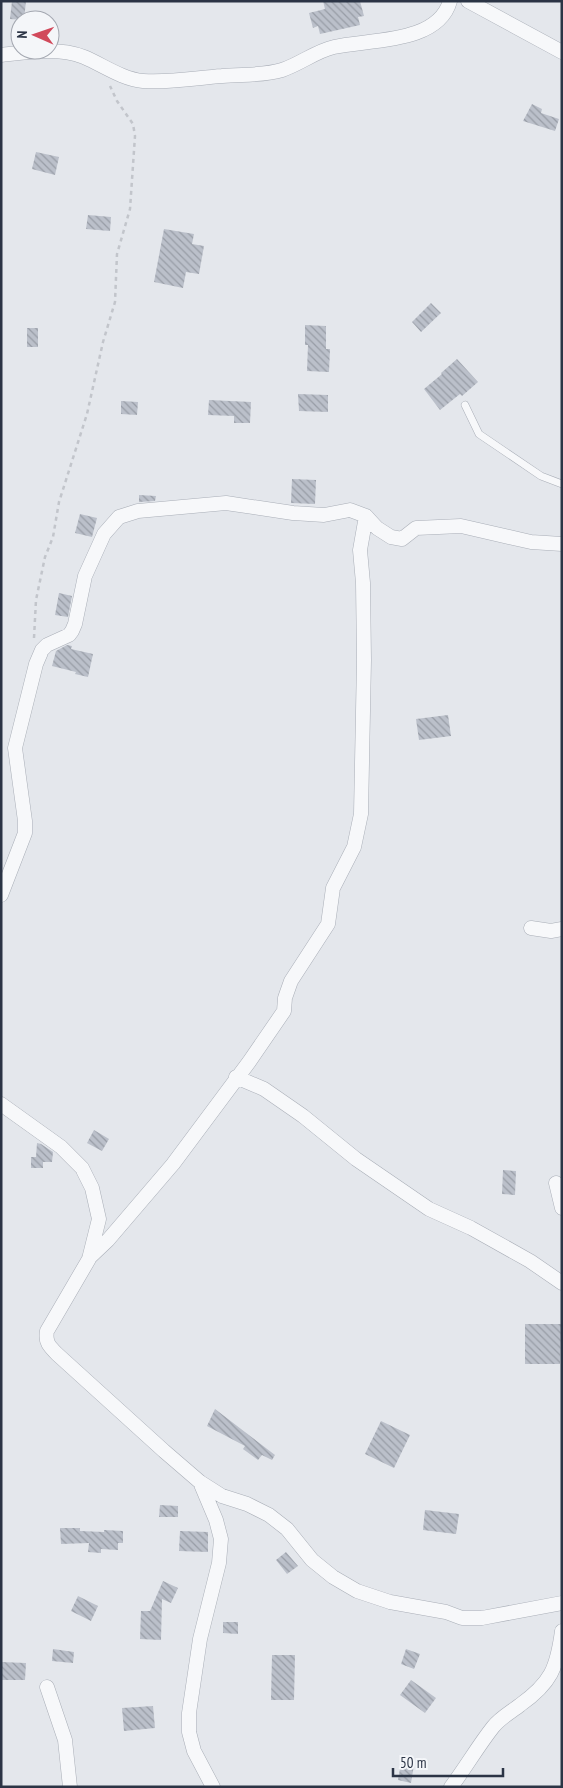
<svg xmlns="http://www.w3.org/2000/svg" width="563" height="1788" font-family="'PT Sans Narrow',sans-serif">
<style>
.building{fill:url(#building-back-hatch)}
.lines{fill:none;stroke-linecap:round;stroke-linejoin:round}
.service-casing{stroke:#a9aeb7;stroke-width:8}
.minor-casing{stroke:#a9aeb7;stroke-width:15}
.path{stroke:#c2c5cb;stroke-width:2.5;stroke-dasharray:4 4;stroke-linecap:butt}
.service{stroke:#f7f8fa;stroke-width:7}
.minor{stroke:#f7f8fa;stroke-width:14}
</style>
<defs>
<pattern id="building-back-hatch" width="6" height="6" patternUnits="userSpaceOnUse" patternTransform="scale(1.25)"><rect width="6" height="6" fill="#bbc0ca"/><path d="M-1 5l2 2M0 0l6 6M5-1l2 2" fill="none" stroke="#989da6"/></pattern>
</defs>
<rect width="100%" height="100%" fill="#e4e7ec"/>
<path class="building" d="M12,1H26L24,20L10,19Z
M323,1H360L364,16L358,17L360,25L320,34L318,26L313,28L309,13L325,9Z
M532,104L542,109L541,113L559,119L555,131L523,121Z
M36,152L59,157L55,175L32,169Z
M88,215L111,217L110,231L86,229Z
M164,229L194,234L192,244L204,246L199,274L186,272L183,288L154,282Z
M431,303L441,313L421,332L412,322Z
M305,325L326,326V349H330L329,372L307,371L308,345H305Z
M27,328H38V347H27Z
M457,359L478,382L462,396L460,394L440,410L424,389L442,374L441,373Z
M298,394L328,395V412L299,411Z
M209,400L251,402L250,423H234V416L208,415Z
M121,401L138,402L137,415L121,414Z
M292,479L316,480L315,504L291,503Z
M139,495L156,496L155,501L139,502Z
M80,514L97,518L92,537L75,533Z
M59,593L72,596L68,617L55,615Z
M67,645L72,646L71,649L93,654L88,677L75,674L76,672L52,666L56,651Z
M448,715L451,736L419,740L416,719Z
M94,1130L109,1139L102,1151L87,1143Z
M37,1143L41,1144L53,1152L52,1162H43V1168H31V1157H36Z
M503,1170L516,1171L515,1195L502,1194Z
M525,1324H561L560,1364H525Z
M215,1409L275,1455L272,1460L262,1455L258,1460L243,1449L245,1446L207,1426Z
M381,1421L410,1435L394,1468L365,1454Z
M160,1505L178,1506V1517H159Z
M425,1510L459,1514L456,1534L423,1530Z
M60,1528H80V1531L104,1532V1530L123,1531V1543H118V1550L101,1549V1553L88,1552L89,1543L61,1544Z
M180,1531L208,1532V1552L179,1551Z
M286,1552L298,1566L287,1574L276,1560Z
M163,1581L178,1588L171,1603L162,1599L161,1640L140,1639L141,1611H150Z
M78,1596L98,1606L91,1621L71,1611Z
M223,1622H238V1634L223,1633Z
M53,1649L74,1652L73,1663L52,1661Z
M406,1649L420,1654L414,1669L401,1664Z
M272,1655H295L294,1700H271Z
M1,1662L26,1663L25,1680H1Z
M411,1680L436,1698L425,1713L400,1695Z
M153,1706L155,1728L124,1731L122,1708Z
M401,1763L414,1765L411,1783L398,1780Z"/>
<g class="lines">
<g class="service-casing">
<path id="service" d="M465,405L479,434L541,476L562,484"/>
</g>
<g class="minor-casing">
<path id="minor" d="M468,1L562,52
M1,55C28,52 58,47 84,57C103,65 122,79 143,81C169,83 196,78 222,76C242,74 263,76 282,70C300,64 316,51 334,47C369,39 438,44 450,1
M1,895L25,833V821L15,748L36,664L42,650L47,645L69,635L72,631L75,624L85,576L104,534L119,517L138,511L226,503L293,513L324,515L350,510L366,516L377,528L391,537L402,539L416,528L461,526L531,542L562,544
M531,928L551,931L562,929
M236,1077L264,1089L303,1116L356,1159L429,1209L471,1228L530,1261L562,1283
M1,1104L61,1147L82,1168L92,1188L99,1219L89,1259L47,1331C45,1342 49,1346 57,1354L164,1451L200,1482L222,1496L247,1504L269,1515L287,1529L312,1560L333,1577L357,1591L390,1602L446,1612L462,1618H482L562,1603
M556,1183L562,1208
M89,1258L108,1240L173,1164L249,1062L284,1011L285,998L291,981L328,924L333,888L354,847L361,814L364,660L363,583L360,550L366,516
M200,1482L216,1520L221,1539L219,1563L200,1639L189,1713V1732L194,1751L213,1787
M47,1687L65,1740L70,1787
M451,1787C466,1767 478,1746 493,1727C500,1718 511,1712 520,1705C551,1683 557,1668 562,1631"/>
</g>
<path class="path" d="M34,638L36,600L45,557L53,537L59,502L87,414L103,342L115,302L117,254L130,209L135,136L133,124L117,101L110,86"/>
<use href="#service" class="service"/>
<use href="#minor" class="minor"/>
</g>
<rect width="563" height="1788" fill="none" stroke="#2b3445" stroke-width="5"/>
<g transform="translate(35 35) rotate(272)"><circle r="24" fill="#f4f6f9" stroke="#a4a8b1"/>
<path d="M0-4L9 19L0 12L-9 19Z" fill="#d1495b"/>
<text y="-8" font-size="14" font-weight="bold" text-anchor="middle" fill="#2b3445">N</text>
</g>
<path d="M393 1768v8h110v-8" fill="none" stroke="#2b3445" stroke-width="2.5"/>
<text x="400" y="1768" font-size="15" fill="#2b3445" stroke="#f4f6f9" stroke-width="4" paint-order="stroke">50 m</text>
</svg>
